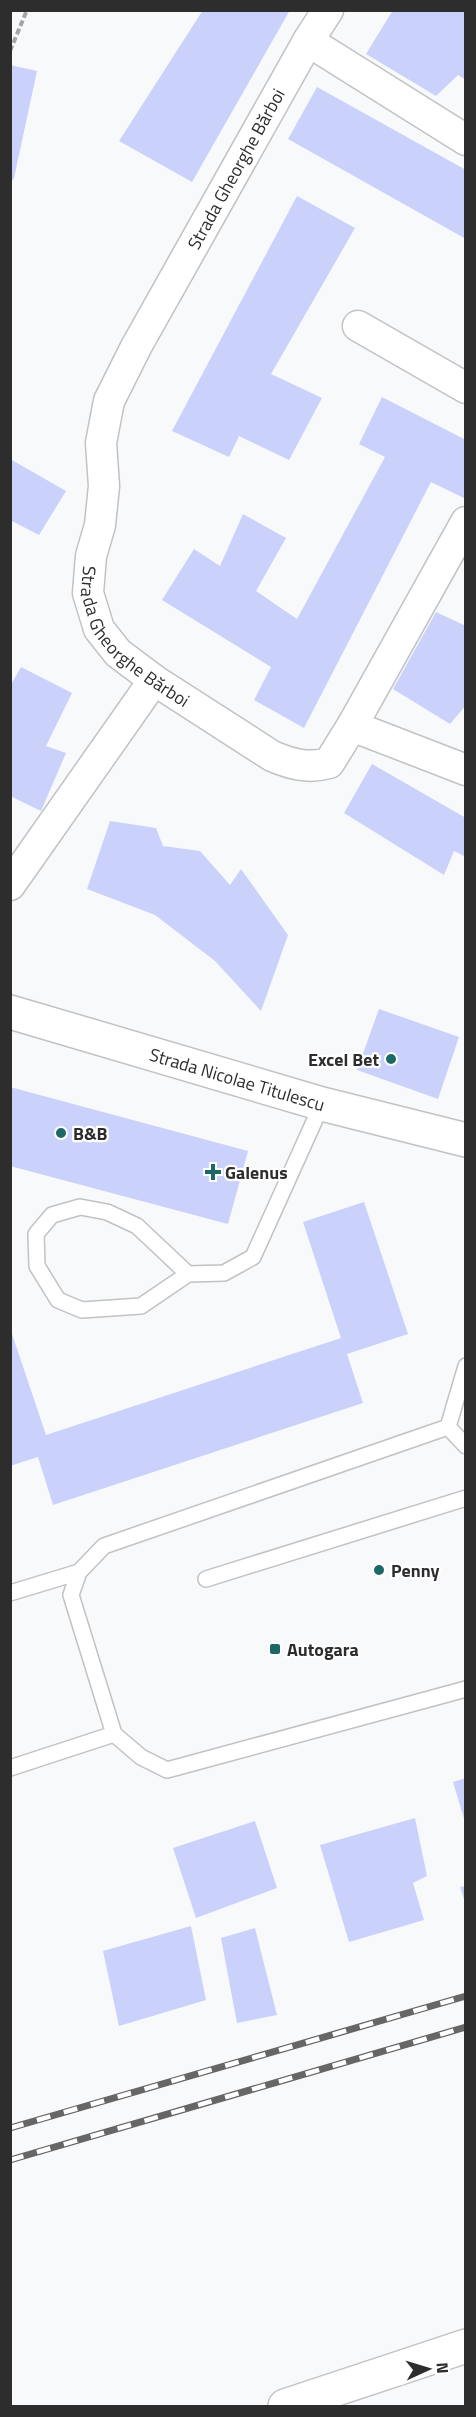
<svg xmlns="http://www.w3.org/2000/svg" width="476" height="2417" font-family="'Titillium Web',sans-serif">
<style>
.building{fill:#cad2fb}
.lines{fill:none;stroke-linecap:round;stroke-linejoin:round}
.lane-casing{stroke:#c1c2c4;stroke-width:18}
.street-casing{stroke:#c1c2c4;stroke-width:33}
.secondary-casing{stroke:#c1c2c4;stroke-width:36}
.path{stroke:#a5a5a7;stroke-width:4;stroke-dasharray:6 3;stroke-linecap:butt}
.lane{stroke:#fff;stroke-width:15}
.street{stroke:#fff;stroke-width:30}
.secondary{stroke:#fff;stroke-width:33}
.rail-casing{stroke:#666667;stroke-width:7}
.rail{stroke:#fff;stroke-width:4.5;stroke-dasharray:14;stroke-linecap:butt}
.poi-dot{fill:#1c6866;stroke:#fff;stroke-width:2}
.labels{text-anchor:middle;dominant-baseline:central;stroke-width:4.5;stroke-linejoin:round;paint-order:stroke}
.street-label{font-size:18px;fill:#2d2d2e;stroke:#fff}
.poi-label{font-size:18px;font-weight:bold;fill:#2d2d2e;stroke:#fff;text-anchor:start}
</style>
<rect width="100%" height="100%" fill="#f8f9fb"/>
<path class="building" d="M203,10H290L192,182L119,141Z
M393,10H466V80L458,75L436,96L366,54Z
M10,65L37,71L14,178L10,183Z
M317,87L466,170V239L288,139Z
M297,196L355,228L271,374L322,398L289,460L239,436L229,457L172,431Z
M382,397L466,440V499L431,482L304,728L254,700L271,667L162,600L194,549L220,566L243,514L286,538L256,591L297,619L385,457L359,444Z
M10,459L66,491L39,535L10,520Z
M436,612L466,626V705L450,724L393,689Z
M21,667L72,693L46,746L66,753L41,811L10,796V686Z
M372,764L466,818V857L454,851L444,875L344,813Z
M110,821L156,828L163,846L200,851L230,885L241,869L288,935L261,1011L215,961L155,915L87,889Z
M379,1009L459,1037L438,1099L357,1070Z
M10,1087L248,1151L228,1224L10,1166Z
M364,1202L408,1334L347,1354L363,1403L53,1505L38,1457L10,1466V1328L46,1435L341,1338L303,1222Z
M466,1778V1822H465L453,1782Z
M415,1818L427,1876L413,1883L424,1920L349,1942L320,1845Z
M255,1821L277,1888L196,1918L173,1848Z
M466,1886V1902H465L460,1887Z
M191,1926L206,2000L119,2026L103,1951Z
M255,1928L277,2015L237,2023L221,1938Z"/>
<g class="lines">
<g class="lane-casing">
<path id="lane" d="M188,1274L141,1306L82,1310L58,1300L37,1266L36,1234L52,1215L80,1207L107,1212L137,1226L188,1274L224,1273L253,1257L322,1104
M448,1427L466,1366
M466,1446L448,1427L104,1546L79,1572L71,1595L114,1734L141,1757L167,1770L466,1689
M206,1579L466,1498
M10,1593L79,1572
M10,1768L114,1734"/>
</g>
<g class="street-casing">
<g id="street">
<path id="s1" d="M328,10L308,41L136,347L109,401L101,443L104,486L100,525L91,556L88,593L99,629L118,653L154,680L272,756C291,764 308,769 329,763L352,726L466,522"/>
<path d="M308,41L466,140"/>
<path d="M358,326L466,388"/>
<path d="M352,726L466,770"/>
<path d="M10,885L154,680"/>
</g>
</g>
<g class="secondary-casing">
<g id="secondary">
<path id="s2" d="M10,1012L322,1104L466,1140"/>
<path d="M285,2406L466,2346"/>
</g>
</g>
<path class="path" d="M10,51L27,10"/>
<use href="#lane" class="lane"/>
<use href="#street" class="street"/>
<use href="#secondary" class="secondary"/>
<g class="rail-casing">
<path id="rail" d="M10,2128L466,1996
M10,2160L466,2027"/>
</g>
<use href="#rail" class="rail"/>
</g>
<g class="poi-dot">
<circle cx="391" cy="1059" r="6"/>
<circle cx="61" cy="1133" r="6"/>
<path d="M210 1163h6v6h6v6h-6v6h-6v-6h-6v-6h6z"/>
<circle cx="379" cy="1570" r="6"/>
<rect x="269" y="1643" width="12" height="12" rx="3"/>
</g>
<g class="labels">
<g class="street-label">
<text transform="translate(236 169) rotate(-61)">Strada Gheorghe Bărboi</text>
<text stroke="none"><textPath href="#s1" startOffset="706">Strada Gheorghe Bărboi</textPath></text>
<text stroke="none"><textPath href="#s2" startOffset="237">Strada Nicolae Titulescu</textPath></text>
</g>
<g class="poi-label">
<text x="379" y="1059" text-anchor="end">Excel Bet</text>
<text x="73" y="1133">B&amp;B</text>
<text x="225" y="1172">Galenus</text>
<text x="391" y="1570">Penny</text>
<text x="287" y="1649">Autogara</text>
</g>
</g>
<rect width="476" height="2417" fill="none" stroke="#2d2d2e" stroke-width="24"/>
<g transform="translate(428 2369) rotate(86)" stroke="#ffffff" stroke-width="4.5" paint-order="stroke">
<path d="M0-4.5L10 22L0 15L-10 22Z" fill="#2d2d2e"/>
<text y="-9" font-size="16" font-weight="bold" text-anchor="middle" fill="#2d2d2e">N</text>
</g>
</svg>
